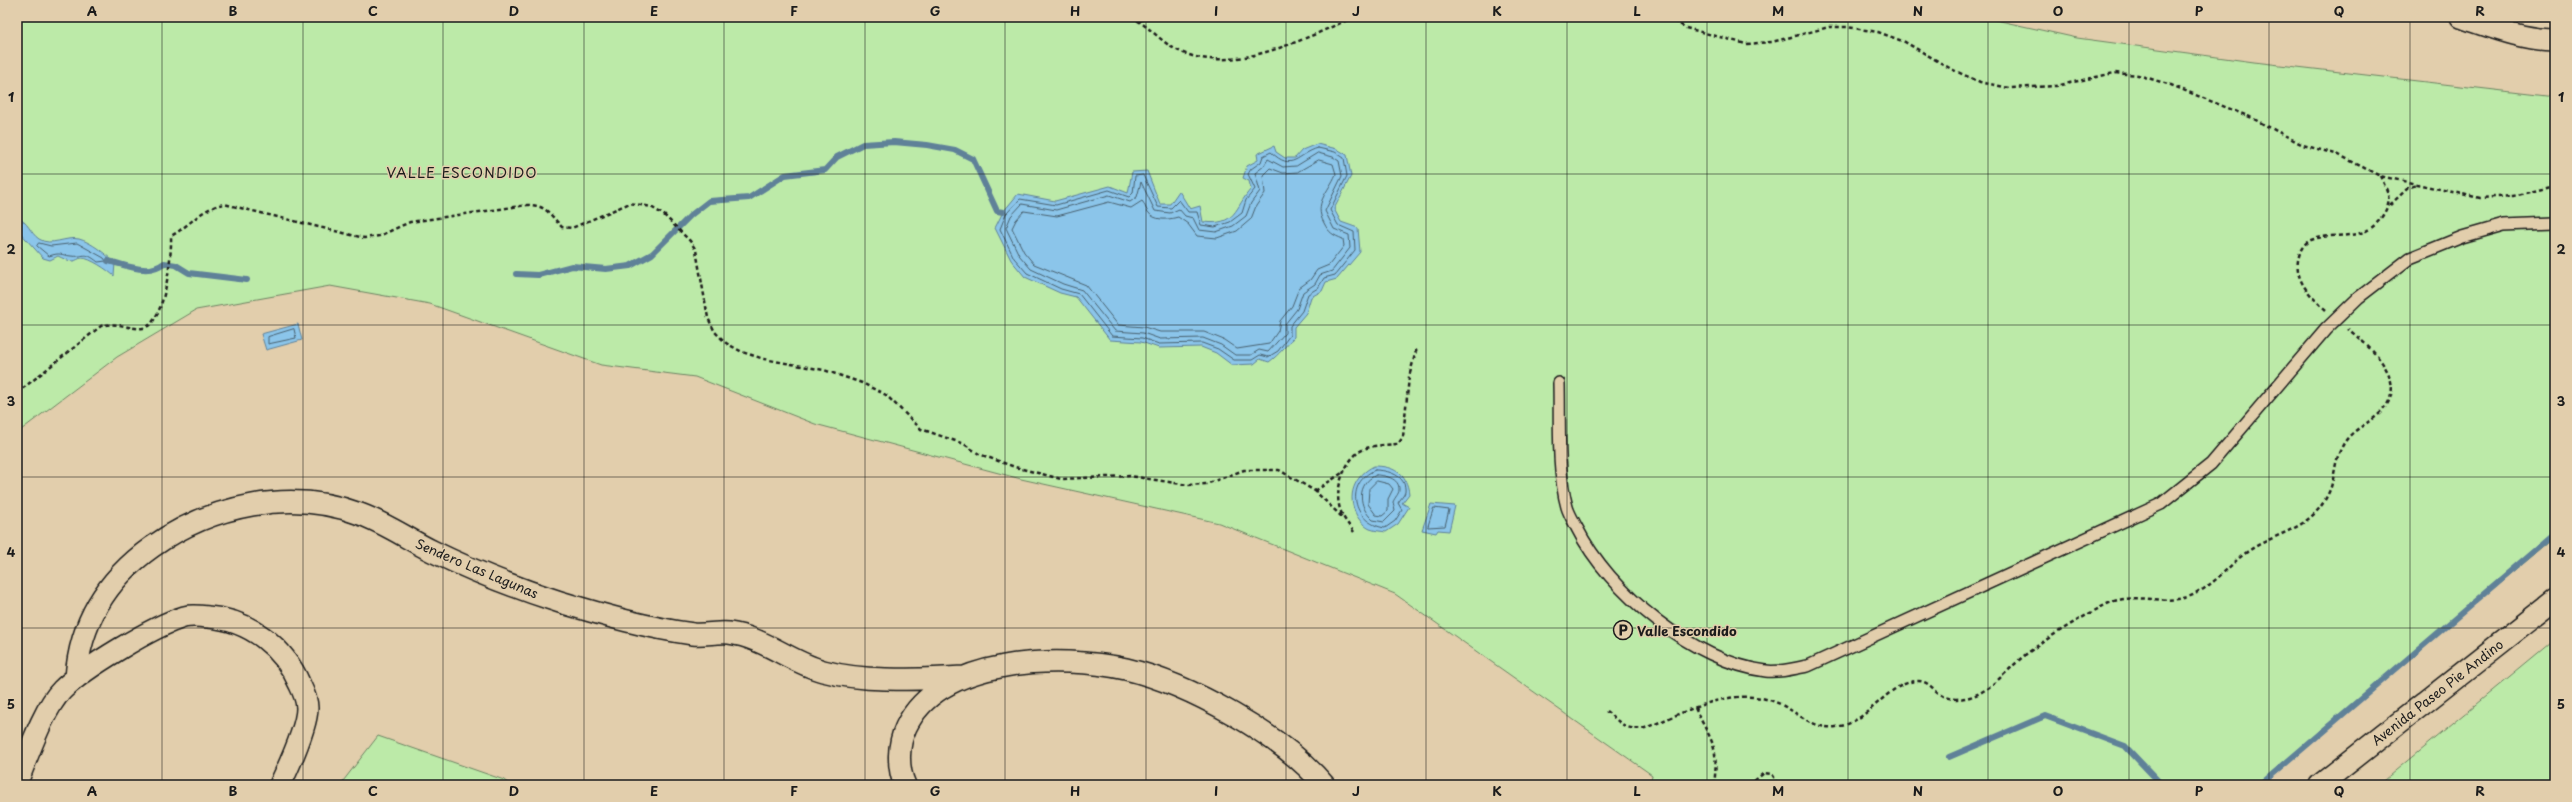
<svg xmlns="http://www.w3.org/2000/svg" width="2572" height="802" font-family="'Playpen Sans',sans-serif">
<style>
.green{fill:#bceaa8;stroke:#6c8362}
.water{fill:#8bc5ea;stroke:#5f8198}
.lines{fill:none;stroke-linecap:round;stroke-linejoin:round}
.shore{stroke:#48606e;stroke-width:1}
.stream{stroke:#5f8198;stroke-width:6}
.lane-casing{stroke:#1c1c1c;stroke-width:14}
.street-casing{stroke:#1c1c1c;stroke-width:24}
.path{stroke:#1c1c1c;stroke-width:2.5;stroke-dasharray:4 3;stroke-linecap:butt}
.lane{stroke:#e2ceac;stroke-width:11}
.street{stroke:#e2ceac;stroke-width:21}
.grid{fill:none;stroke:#1c1c1c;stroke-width:1;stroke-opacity:0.55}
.labels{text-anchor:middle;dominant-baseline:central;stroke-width:3;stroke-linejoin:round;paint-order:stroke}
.street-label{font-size:13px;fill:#1c1c1c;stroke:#e2ceac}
.poi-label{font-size:13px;font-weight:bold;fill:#1c1c1c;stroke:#e2ceac;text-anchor:start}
.neighbourhood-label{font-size:14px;letter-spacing:1px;fill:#1c1c1c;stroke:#e2ceac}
.neatline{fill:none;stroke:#1c1c1c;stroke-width:1.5}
.grid-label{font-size:13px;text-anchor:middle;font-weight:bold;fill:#1c1c1c}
</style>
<rect width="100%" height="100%" fill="#e2ceac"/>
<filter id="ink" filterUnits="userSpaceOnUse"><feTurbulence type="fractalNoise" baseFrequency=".025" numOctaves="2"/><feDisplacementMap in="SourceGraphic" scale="8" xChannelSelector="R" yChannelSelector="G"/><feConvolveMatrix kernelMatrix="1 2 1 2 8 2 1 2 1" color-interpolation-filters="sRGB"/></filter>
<g filter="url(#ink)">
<path class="green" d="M17,17H1982L2077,38L2254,62L2555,97V537L2258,785H1650L1652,775L1395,594L1219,523L1021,479L815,424L695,377L601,365L430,304L330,286L196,310L117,357L17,433Z
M2555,639V785H2378Z
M378,736L504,780L510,785H340Z"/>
<path class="water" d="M1317,144L1337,149L1347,155L1351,176L1334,209L1341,222L1358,228L1360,252L1337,279L1326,282L1322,291L1311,297L1306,313L1294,327V337C1285,346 1280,354 1269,362L1260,359L1254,364L1232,365L1216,353L1201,347L1159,348L1141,342L1110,340L1076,297L1060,293L1025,277L1011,260L995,228L1003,212L1018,194L1055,201L1110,186L1128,193L1132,172L1147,171L1160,204H1170L1179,191L1190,209L1200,206L1203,222C1237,226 1234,208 1251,189L1249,181L1243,178L1247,166L1258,160L1257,154L1274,146L1276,152L1285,158H1295L1302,150Z
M17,218C28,221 30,233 39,239C51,247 66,236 79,239C91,242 106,254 115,263L114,276C108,270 90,258 82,258C79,258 76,261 73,261C68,261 62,258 58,256L50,260L43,258L17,229Z
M298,324L302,340L266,350L261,334Z
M1374,466C1393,466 1407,473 1409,494L1402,503L1409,507L1398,524L1386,532C1381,531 1375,531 1370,529C1365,527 1360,521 1357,516C1346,496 1354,476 1374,466Z
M1431,504L1455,506L1449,531L1438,530L1436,533L1422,530Z"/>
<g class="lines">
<path class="shore" d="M1318,148L1335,152L1344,158L1347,176L1330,210L1338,225L1354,232L1355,250L1335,275L1324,278L1318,288L1308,294L1302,311L1290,326V335L1278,351L1268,357L1260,355L1252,360H1234L1218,349L1202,343L1159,344L1142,338L1112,336L1079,294L1061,289L1027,273L1014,258L1000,229L1006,214L1020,199L1056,205L1109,190L1129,197L1133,193L1135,176L1143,175L1158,207L1171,208L1179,200L1188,212H1197L1201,225L1215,227L1230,222L1242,213L1246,200L1255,189L1248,174L1251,169L1261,162L1263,156L1271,152C1293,173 1297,154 1318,148Z
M1318,153L1333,157L1339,161L1342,176L1325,211L1334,229L1349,235L1350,248L1332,271L1320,275L1315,284L1303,292L1297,309L1285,324V333L1268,352L1259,350L1251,355H1235L1221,345L1203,338L1160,339L1143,333L1115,331L1082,290L1063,284L1031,269L1019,255L1006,228L1011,216L1022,204L1056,210L1109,195L1130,202L1137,197L1141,182L1155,211L1170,213L1179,209L1185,216L1193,218L1199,230L1216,232L1233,226L1246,216L1251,203L1260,191L1255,173L1264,166L1268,159L1283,167L1296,166Z
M1319,160L1333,164L1336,174C1328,193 1313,203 1324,223C1329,233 1333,235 1343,239L1344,246L1329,265L1317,270L1310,280L1299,288L1292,306L1280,321L1278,331L1269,344L1237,349L1224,340L1204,332H1160L1144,327L1118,325L1086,285L1034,264L1024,252L1012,228L1016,220L1024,211L1057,216L1109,202L1131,208L1142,201C1145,204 1145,208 1148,212C1154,221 1168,220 1178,217L1188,224L1197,236L1217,238L1237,231L1251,219L1256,206L1265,193L1263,175L1270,168L1283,173L1297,172Z
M39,243L51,246L77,243L104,258L106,261L98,262C83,250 85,258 71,256C60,255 61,252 49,256L37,246Z
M294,329L296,338L268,344V337Z
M1375,470C1387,470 1407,475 1405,492C1404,496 1400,499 1398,503L1402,510L1395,521L1385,528C1352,523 1344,483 1375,470Z
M1376,475C1384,475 1400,478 1399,490C1399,494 1395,497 1393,502L1395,511L1384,522L1373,520C1358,507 1356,484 1376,475Z
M1377,481L1389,484L1393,489L1388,499V511L1382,516L1376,515L1368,504L1369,489Z
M1434,508L1449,510L1445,526L1428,527Z"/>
<path class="stream" d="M108,261C127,265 148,276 164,263L176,265L189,273L247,280
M516,274L538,275L572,266L606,269L630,266L652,254L691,215L709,201L749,198L785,175L825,170L837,157L863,144L894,142L927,145L955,150L973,159L997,211L1003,212
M1949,757L2045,716L2125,746L2162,785
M2260,785L2555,533"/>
<g class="lane-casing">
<path id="lane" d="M1559,383C1560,421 1557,471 1567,507C1569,514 1574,522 1577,528C1609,592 1694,662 1766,671C1779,673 1795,668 1808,666L2161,504L2211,464L2326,329L2358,298L2410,258L2462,237L2504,225L2555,223"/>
</g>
<g class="street-casing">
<path id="street" d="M2461,17C2491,27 2523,40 2555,40
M76,678C80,622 107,579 152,547C211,505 291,488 360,514C385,523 408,539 432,551C473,571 516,588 560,602C603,615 648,628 693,634C705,635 717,632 729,633C763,637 790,662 823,671C868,683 918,679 964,677
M17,782C28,756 43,709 62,690C83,669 155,625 184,617C191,615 200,616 208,617C250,620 284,647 300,685C303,691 307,701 307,708C307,726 288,768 280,785
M905,785C897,767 898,744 906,727C939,657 1061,654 1126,669C1189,684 1282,735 1324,785
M2320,785L2555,600"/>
</g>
<path class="path" d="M131,17L137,20L160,17
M1131,17C1148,25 1159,40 1175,49C1228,78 1304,39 1354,17
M1668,17L1686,28L1746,44L1772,42L1829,27H1847L1878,32L1905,42L1953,70L1980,82L2009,88L2056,86L2114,73L2138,75L2171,85L2250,117L2303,145L2339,155L2380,176L2480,198L2513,196L2555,186
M1139,21L1150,17
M2390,205L2408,188L2419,184
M2326,310C2309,295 2291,277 2300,253C2301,248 2306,242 2311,240C2338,230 2364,245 2383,215C2393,199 2388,192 2380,176
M17,393L101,326C119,321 129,330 143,328C165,325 172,254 171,236C191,225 201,208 224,204L364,238L379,236L410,222L527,205C547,205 549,214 562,227L572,228L630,203L651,207L664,215L690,241L696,250L708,318L715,332L726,343L742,352L764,359L824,370L862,383L886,395L921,429L964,444L979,454L1015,467L1061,479L1130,476L1188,485L1206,484L1244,470H1279L1315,491L1343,518
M1315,491L1345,471
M1354,532C1348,524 1341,516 1339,505C1335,487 1346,457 1364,449C1373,445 1387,445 1398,444L1403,437L1409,377L1417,347
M1695,708C1712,743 1719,744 1714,785
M1606,711C1621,723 1625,731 1645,728C1687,712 1736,682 1782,705C1799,714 1815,730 1836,727C1869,723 1886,683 1917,681C1936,680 1935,706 1970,697C1992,691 2011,665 2029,652C2053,634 2079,619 2105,605C2134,589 2169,609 2197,593C2215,583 2228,567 2243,555C2273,531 2311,533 2329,492C2335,479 2334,462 2341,449C2349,430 2366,426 2380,413C2412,382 2371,348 2348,329
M1749,785L1764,773L1772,774L1779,785"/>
<use href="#lane" class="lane"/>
<use href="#street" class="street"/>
</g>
</g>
<path class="grid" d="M162,17V785M303,17V785M443,17V785M584,17V785M724,17V785M865,17V785M1005,17V785M1146,17V785M1286,17V785M1426,17V785M1567,17V785M1707,17V785M1848,17V785M1988,17V785M2129,17V785M2269,17V785M2410,17V785M17,174H2555M17,325H2555M17,477H2555M17,628H2555"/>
<defs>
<g id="parking-ring" transform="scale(1)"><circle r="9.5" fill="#e2ceac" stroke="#1c1c1c" stroke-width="1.5"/><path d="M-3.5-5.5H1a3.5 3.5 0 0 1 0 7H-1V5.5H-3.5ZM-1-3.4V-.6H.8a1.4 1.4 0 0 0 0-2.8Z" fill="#1c1c1c"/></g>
</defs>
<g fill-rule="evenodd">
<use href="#parking-ring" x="1623" y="630"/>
</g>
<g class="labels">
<g class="street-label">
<text transform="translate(477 568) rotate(23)">Sendero Las Lagunas</text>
<text transform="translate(2437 692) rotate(-38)">Avenida Paseo Pie Andino</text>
</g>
<g class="poi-label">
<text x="1637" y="630">Valle Escondido</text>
</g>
<g class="neighbourhood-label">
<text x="462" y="172">VALLE ESCONDIDO</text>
</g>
</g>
<rect width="2572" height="802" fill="none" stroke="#e2ceac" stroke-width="44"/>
<rect x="22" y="22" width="2528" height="758" class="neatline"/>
<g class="grid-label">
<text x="92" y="16">A</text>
<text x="233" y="16">B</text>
<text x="373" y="16">C</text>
<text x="514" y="16">D</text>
<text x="654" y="16">E</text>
<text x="794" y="16">F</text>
<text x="935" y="16">G</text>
<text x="1075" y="16">H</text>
<text x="1216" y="16">I</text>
<text x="1356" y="16">J</text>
<text x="1497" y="16">K</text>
<text x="1637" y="16">L</text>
<text x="1778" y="16">M</text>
<text x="1918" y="16">N</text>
<text x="2058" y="16">O</text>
<text x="2199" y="16">P</text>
<text x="2339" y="16">Q</text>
<text x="2480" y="16">R</text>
<text x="11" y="102">1</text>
<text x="2561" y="102">1</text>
<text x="11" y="254">2</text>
<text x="2561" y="254">2</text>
<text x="11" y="406">3</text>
<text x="2561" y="406">3</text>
<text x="11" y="557">4</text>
<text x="2561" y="557">4</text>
<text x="11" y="709">5</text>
<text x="2561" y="709">5</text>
<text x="92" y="796">A</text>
<text x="233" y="796">B</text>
<text x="373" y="796">C</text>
<text x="514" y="796">D</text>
<text x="654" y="796">E</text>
<text x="794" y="796">F</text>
<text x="935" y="796">G</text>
<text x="1075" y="796">H</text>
<text x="1216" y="796">I</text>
<text x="1356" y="796">J</text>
<text x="1497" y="796">K</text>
<text x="1637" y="796">L</text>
<text x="1778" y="796">M</text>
<text x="1918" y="796">N</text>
<text x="2058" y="796">O</text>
<text x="2199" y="796">P</text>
<text x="2339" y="796">Q</text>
<text x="2480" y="796">R</text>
</g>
</svg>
